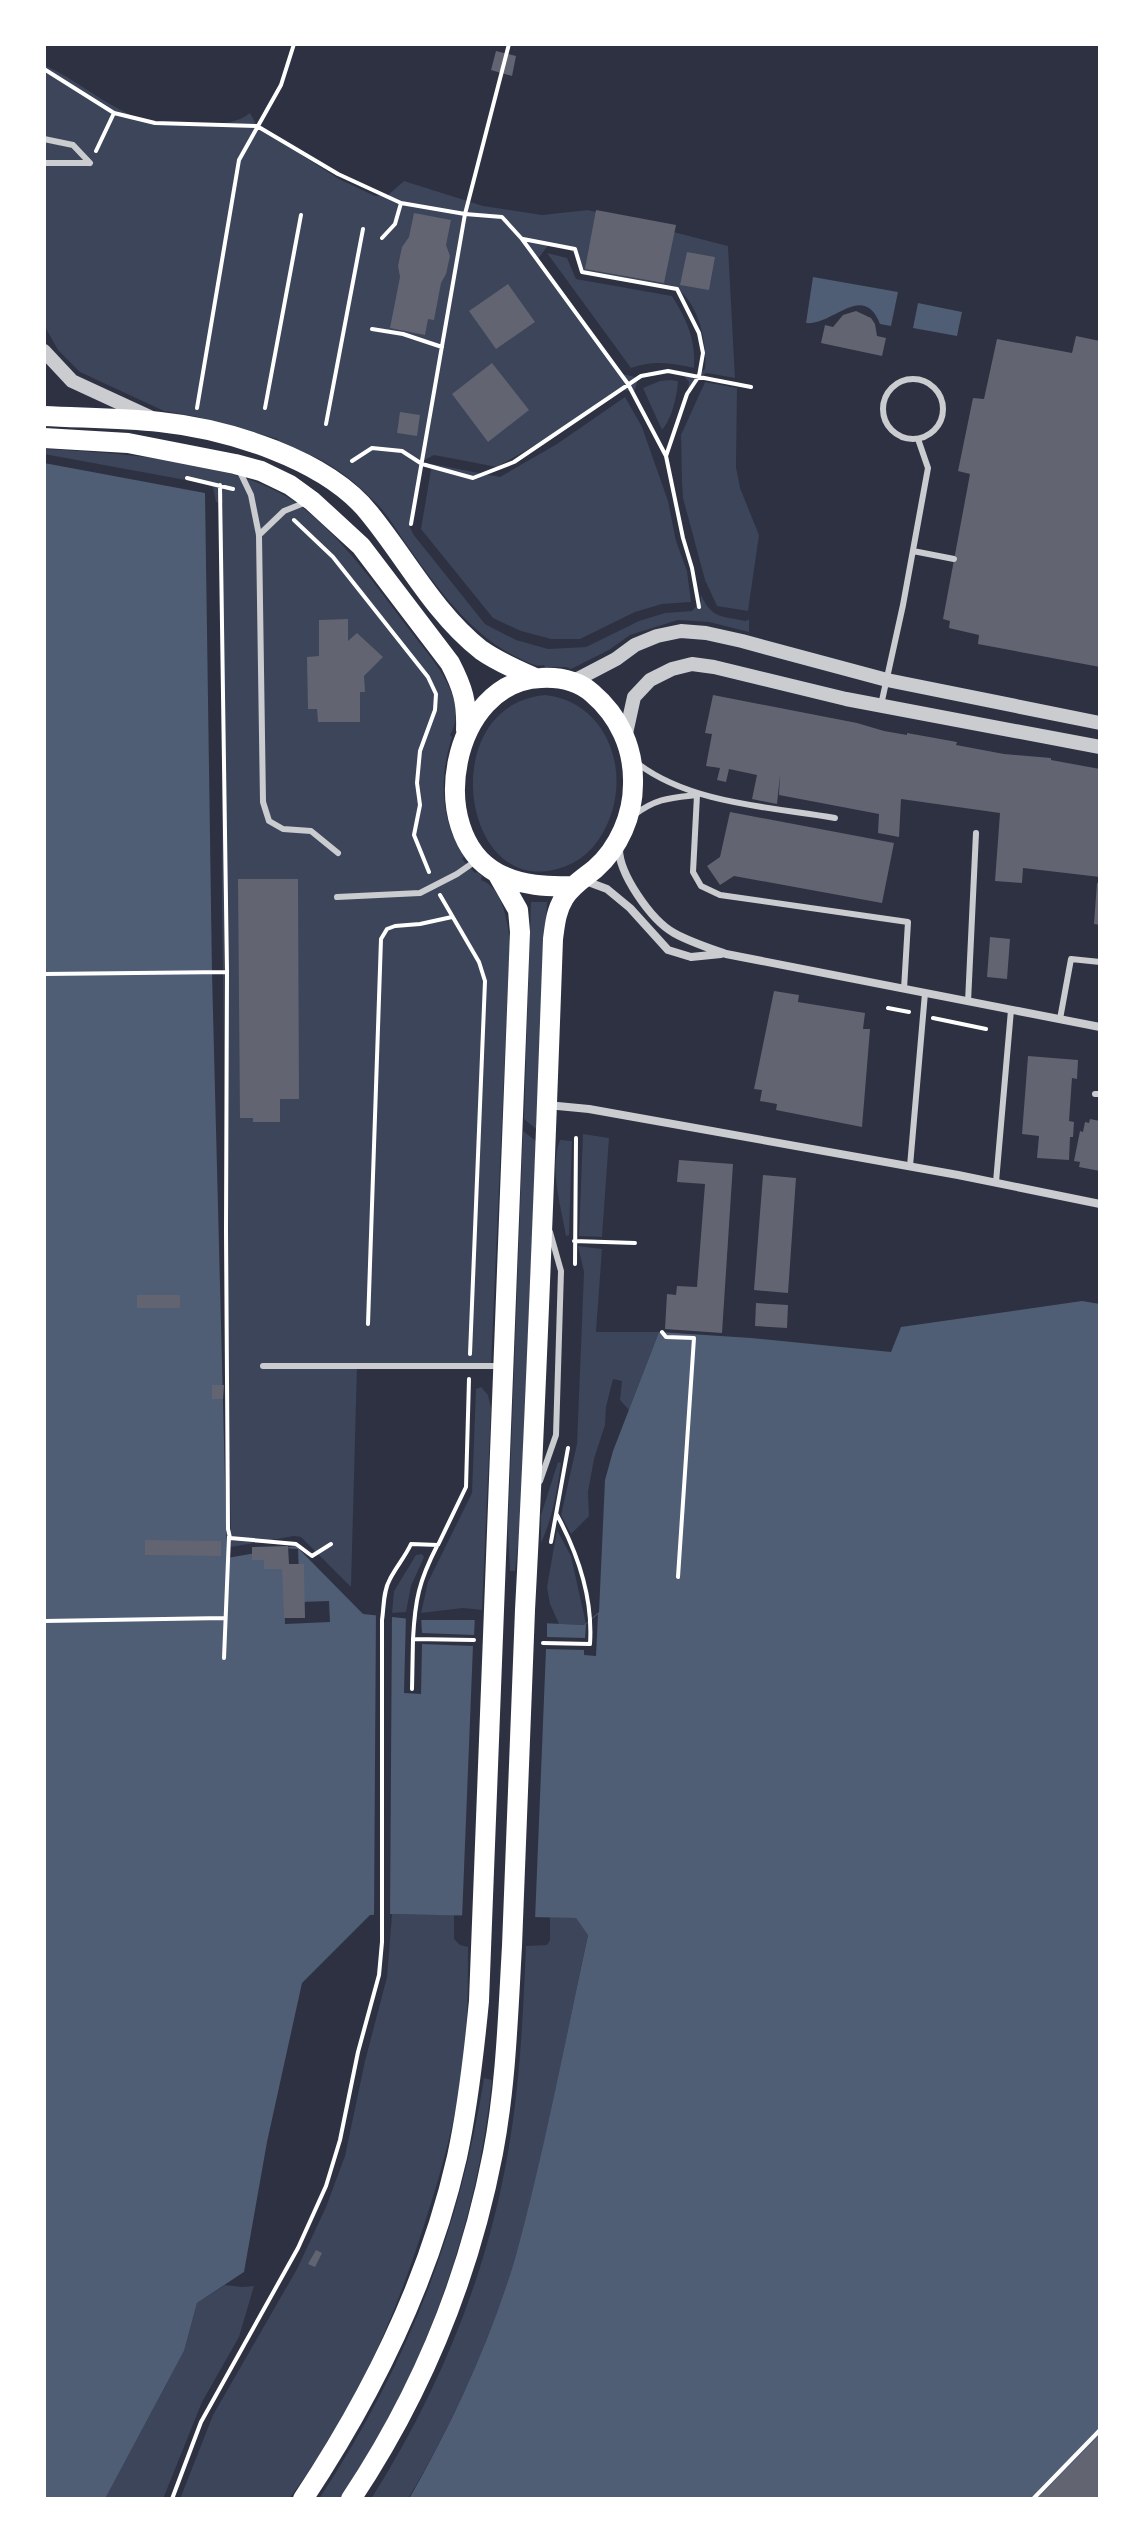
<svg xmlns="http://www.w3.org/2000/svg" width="1144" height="2543" font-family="'Nunito Sans',sans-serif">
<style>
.green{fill:#3c4559}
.water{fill:#4f5d75}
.pier{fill:#2d3142}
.building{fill:#626471}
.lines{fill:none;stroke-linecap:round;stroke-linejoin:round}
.path{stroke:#fff;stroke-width:4}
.service{stroke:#caccd0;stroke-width:6}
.minor{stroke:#caccd0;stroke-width:8}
.tertiary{stroke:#caccd0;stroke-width:14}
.primary{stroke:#fff;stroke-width:20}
</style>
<rect width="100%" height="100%" fill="#2d3142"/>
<path class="green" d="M44,65C76,79 103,104 136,117C159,126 184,126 209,124C224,123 238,123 250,113L257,126L339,179L375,196L388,195L404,181L483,206L542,215L588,210L728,246L735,378L707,373L695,378L687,398L689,382L683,375L692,377L705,369C707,341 699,303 674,286L584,271C575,249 571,249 549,244L538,259L622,374L635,377L653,373L638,380L634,392L618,389L551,436L497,467L434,455L421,462L410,527L413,534L485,624L516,640L548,649L586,647L639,621L665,613L692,611L701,601V595C712,619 722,616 746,621L749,619V632L709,622L678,620L630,635L609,650L571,669L566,667H545L544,665C535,667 529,663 521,659C473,638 438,589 409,548C398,533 389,516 376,503C347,474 319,453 278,445V439L198,417L164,411L80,372L58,350L44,325Z
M547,253L567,258L576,279L672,296C687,320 696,340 694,368C672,363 652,360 631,368Z
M670,380L678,381C677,396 672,419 662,430L643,388L660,381Z
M705,382L737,388L736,467L740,488L759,535L748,611L717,606L705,580L683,498L682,483L681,435Z
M625,397L642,427L668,501L676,541L687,571L691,602L662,604L635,612L580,639H551L521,631L493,618L421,529L432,464L500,477L557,444Z
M44,449C120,453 243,460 303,508C350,545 383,596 419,642C438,666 469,704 450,735L452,737C439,778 440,819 464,857L462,859L475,873L477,872L482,876L481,880C503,888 507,921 510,940L491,1366H357L351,1587L301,1537L294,1536L231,1547L222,905L223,503L216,502L213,487L207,484L44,454Z
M546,695C609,703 632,774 606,827C595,849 580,863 557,869C460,896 435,704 546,695Z
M531,902H547L536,1129L524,1119Z
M523,1131L536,1141L520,1528L515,1571H510L508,1530Z
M583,1134L609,1138L602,1237L579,1236Z
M560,1140L572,1141L569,1235L566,1236C561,1206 549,1169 560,1140Z
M578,1246L602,1249L596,1332H659L629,1410L620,1400L622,1381L613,1379L606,1407L605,1425L594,1459L588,1492L589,1516L571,1534L561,1515L577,1444L584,1272Z
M481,1387L488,1395L491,1408L482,1610L463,1608L421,1613L428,1582L472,1493L476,1389Z
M558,1462L561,1463C557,1491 553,1517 541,1543V1515Z
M557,1530L571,1556L586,1624L584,1625L559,1624L550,1604L547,1587Z
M422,1554L424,1557L411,1586L406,1612L392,1613L394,1591L416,1555Z
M392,1914L454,1915V1939L460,1945L468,1947C468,1981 468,2016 465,2050C459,2107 444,2163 427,2216C395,2319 354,2413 289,2499H180L213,2415L297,2269L326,2207L345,2156L365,2061L387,1977Z
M550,1917L576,1918L588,1934C565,2041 546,2150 516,2255C491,2340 453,2423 408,2499H371C438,2393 487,2276 508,2152C520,2084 523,2015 526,1946L547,1945L550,1940Z
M484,2078L492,2080C480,2199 443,2314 388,2421C376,2444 361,2466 347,2489L340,2499H319C406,2366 459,2235 484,2078Z
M225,2285L242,2287L254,2286L239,2337L202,2402L163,2499H105L184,2351L197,2303Z"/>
<path class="water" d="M813,277L898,292L891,326L880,324C863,281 833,326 806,323Z
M918,303L962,312L957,336L913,328Z
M44,463L205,493L212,973L227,1558L296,1546L363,1614L421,1620H475L584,1625L599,1612L605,1480L613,1451L659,1332L751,1338L891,1352L901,1327L1082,1301L1100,1304V2499H409C453,2422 491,2340 516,2255C545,2149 565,2041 588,1935L576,1918L392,1914L370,1915L302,1983L267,2142L244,2272L197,2303L184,2351L105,2499H44Z"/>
<path class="pier" d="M283,1548L298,1549L300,1602L329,1601L330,1622L285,1624Z
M376,1610L392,1612L390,1918L374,1919Z
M406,1614L421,1616L422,1633L474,1635L475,1616L547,1619V1637L585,1638L586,1624L598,1614L596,1656L584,1655V1650L546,1649L535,1920L462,1919L473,1646L422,1644L421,1694L404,1693Z"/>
<path class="building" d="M496,51L516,56L512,76L491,70Z
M596,210L676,225L664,283L585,269Z
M414,213L451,220L446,245L450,256L446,274L441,283L434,320L428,319L425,335L390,328L400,277L398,266L402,247L409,237Z
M687,252L715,257L709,290L680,285Z
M508,284L535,322L496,349L469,311Z
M856,311L871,318L875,324L877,336L886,338L882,356L821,343L825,325L833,327L843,315Z
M1076,336L1100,341V667L978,644L979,635L949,628L950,621L943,619L970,474L958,471L973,398L984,399L997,339L1072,353Z
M492,363L529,410L488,442L452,394Z
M400,412L420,415L417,436L397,433Z
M348,619V641L357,633L383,657L364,676L365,692H360V722H318L317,709H308L307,657L319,656V620Z
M713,695L857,723L884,731L907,735V733L957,742L956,745L1004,754L1051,758V760L1100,769V877L1023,868L1022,883L995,881L1000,813L901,799L899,837L878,833L879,814L779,795L780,775L777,804L752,799L757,775L729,769L726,782L717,780L720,768L706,766L712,734L705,733Z
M730,812L894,843L882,903L734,876L720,885L707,866L720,857Z
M238,879H298L299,1099H280V1122H253V1118H240Z
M1097,883H1100V925L1094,924Z
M990,937L1010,939L1007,979L987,977Z
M774,991L799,995L798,1002L865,1013L863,1029H870L862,1127L776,1110L777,1104L760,1101L762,1090L754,1089Z
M1028,1056L1078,1060L1077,1079L1072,1078L1069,1121L1074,1122L1073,1137H1070L1069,1160L1037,1158L1039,1136L1022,1134Z
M1090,1119L1100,1121V1171L1079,1167L1080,1162L1074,1161L1080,1131L1083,1132L1085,1122L1089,1123Z
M679,1160L733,1164L722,1333L665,1329L667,1294L676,1295L677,1286L697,1287L705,1184L677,1182Z
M763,1175L796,1178L788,1293L754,1290Z
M137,1295H180V1308H137Z
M756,1303L788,1305L787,1328L755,1326Z
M212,1385H224L223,1399H212Z
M145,1540L221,1541V1556L145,1555Z
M288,1546L289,1564H304L305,1618H284L282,1569H264V1560H252V1547Z
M316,2250L322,2253L315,2267L308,2264Z
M1100,2435V2499H1037Z"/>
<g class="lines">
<path class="path" d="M44,69L114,113L155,123L257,126L338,174L401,203L465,214L502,217L522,239L628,384L666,456L683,538L692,568L699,607
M96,151L114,113
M382,238L395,224L401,203
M523,239L575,249L582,272L677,289L699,333L703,353L699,376L687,394L666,456
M372,329L403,334L442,347
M197,408L239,160L281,85L294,44
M265,408L301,215
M326,424L363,229
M352,461L372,448L402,451L422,464L473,478L514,462L641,376L668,371L751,387
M187,478L233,489
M220,485L227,972L226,1230L228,1529L230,1538L296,1544L312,1556L331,1544
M294,520L333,557L428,677L436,694L435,710L420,751L417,783L420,805L414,835L429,872
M411,524L465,214L509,44
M440,895L479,962L485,981L470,1354
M44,974L227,972
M888,1008L909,1012
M933,1018L986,1029
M574,1241L635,1243
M575,1264L576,1138
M368,1324L381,939L387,929L395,926L420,924L452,917
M662,1332L666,1337L694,1338L678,1577
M551,1542L568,1448
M437,1546C419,1581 415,1600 413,1639L474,1640
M44,1621L224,1618
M543,1643L590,1644C593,1600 578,1554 557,1515
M224,1658L229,1536
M412,1689L413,1639
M172,2499L201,2422L298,2248L326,2186L340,2140L358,2052L379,1975L382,1942V1620C384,1607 383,1591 390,1579C396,1567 405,1557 411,1544L438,1545L466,1487L469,1379
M1033,2499L1100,2430"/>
<path class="service" d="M44,139L73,145L90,163
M44,163H88
M883 409a30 30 0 1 1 60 0a30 30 0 1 1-60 0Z
M240,472L251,495L259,535L263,802L269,821L283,829L311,831L338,853
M259,535L284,511L304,503
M913,551L954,559
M881,705L903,605L928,468L918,439
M637,763C690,804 771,807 835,818
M697,795L693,872L701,886L720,895L908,922L904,989
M634,815C657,798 670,798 697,795
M337,897L420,893L457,874L477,860
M968,1002L976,833
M1060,1019L1071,959L1100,962
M1095,1094H1100
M910,1166L925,993
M996,1182L1011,1010
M263,1366H500
M540,1481L556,1435L561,1271L550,1232"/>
<path class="minor" d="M619,847C618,873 651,920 674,933C690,942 709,948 726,954L1100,1027
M583,880L607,889L630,908L668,950L691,957L721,954
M547,1105L589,1109L958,1175L1100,1204"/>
<path class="tertiary" d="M44,351L72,381L150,417
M572,682L616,659L635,645L657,636L681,631L706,633L742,641L887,680L1100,723
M625,738L634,697L650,680L672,669L692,664L714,667L846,699L1100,747"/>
<path class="primary" d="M44,416C83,418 122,418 160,422C227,429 326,459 369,513C406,558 434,613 481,650C498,662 517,670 535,678
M44,438L128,443L235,464L261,471L290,485L312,501L361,546L450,663C463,688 467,702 466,730
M303,2499C372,2395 429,2280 457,2157C468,2106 474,2053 479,2001L520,932L518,910L497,873
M351,2499C421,2394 469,2277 493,2153C506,2085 508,2015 512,1946C517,1834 520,1722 525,1610C537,1387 545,1163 553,939C555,924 556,911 564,898C571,886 584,878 595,869C619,848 633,815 633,784C634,748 619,716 592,693C578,681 559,677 541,678C451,681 424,833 497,873C521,886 548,887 574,886"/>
</g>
<rect width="1144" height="2543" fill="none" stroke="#ffffff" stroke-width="92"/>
</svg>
